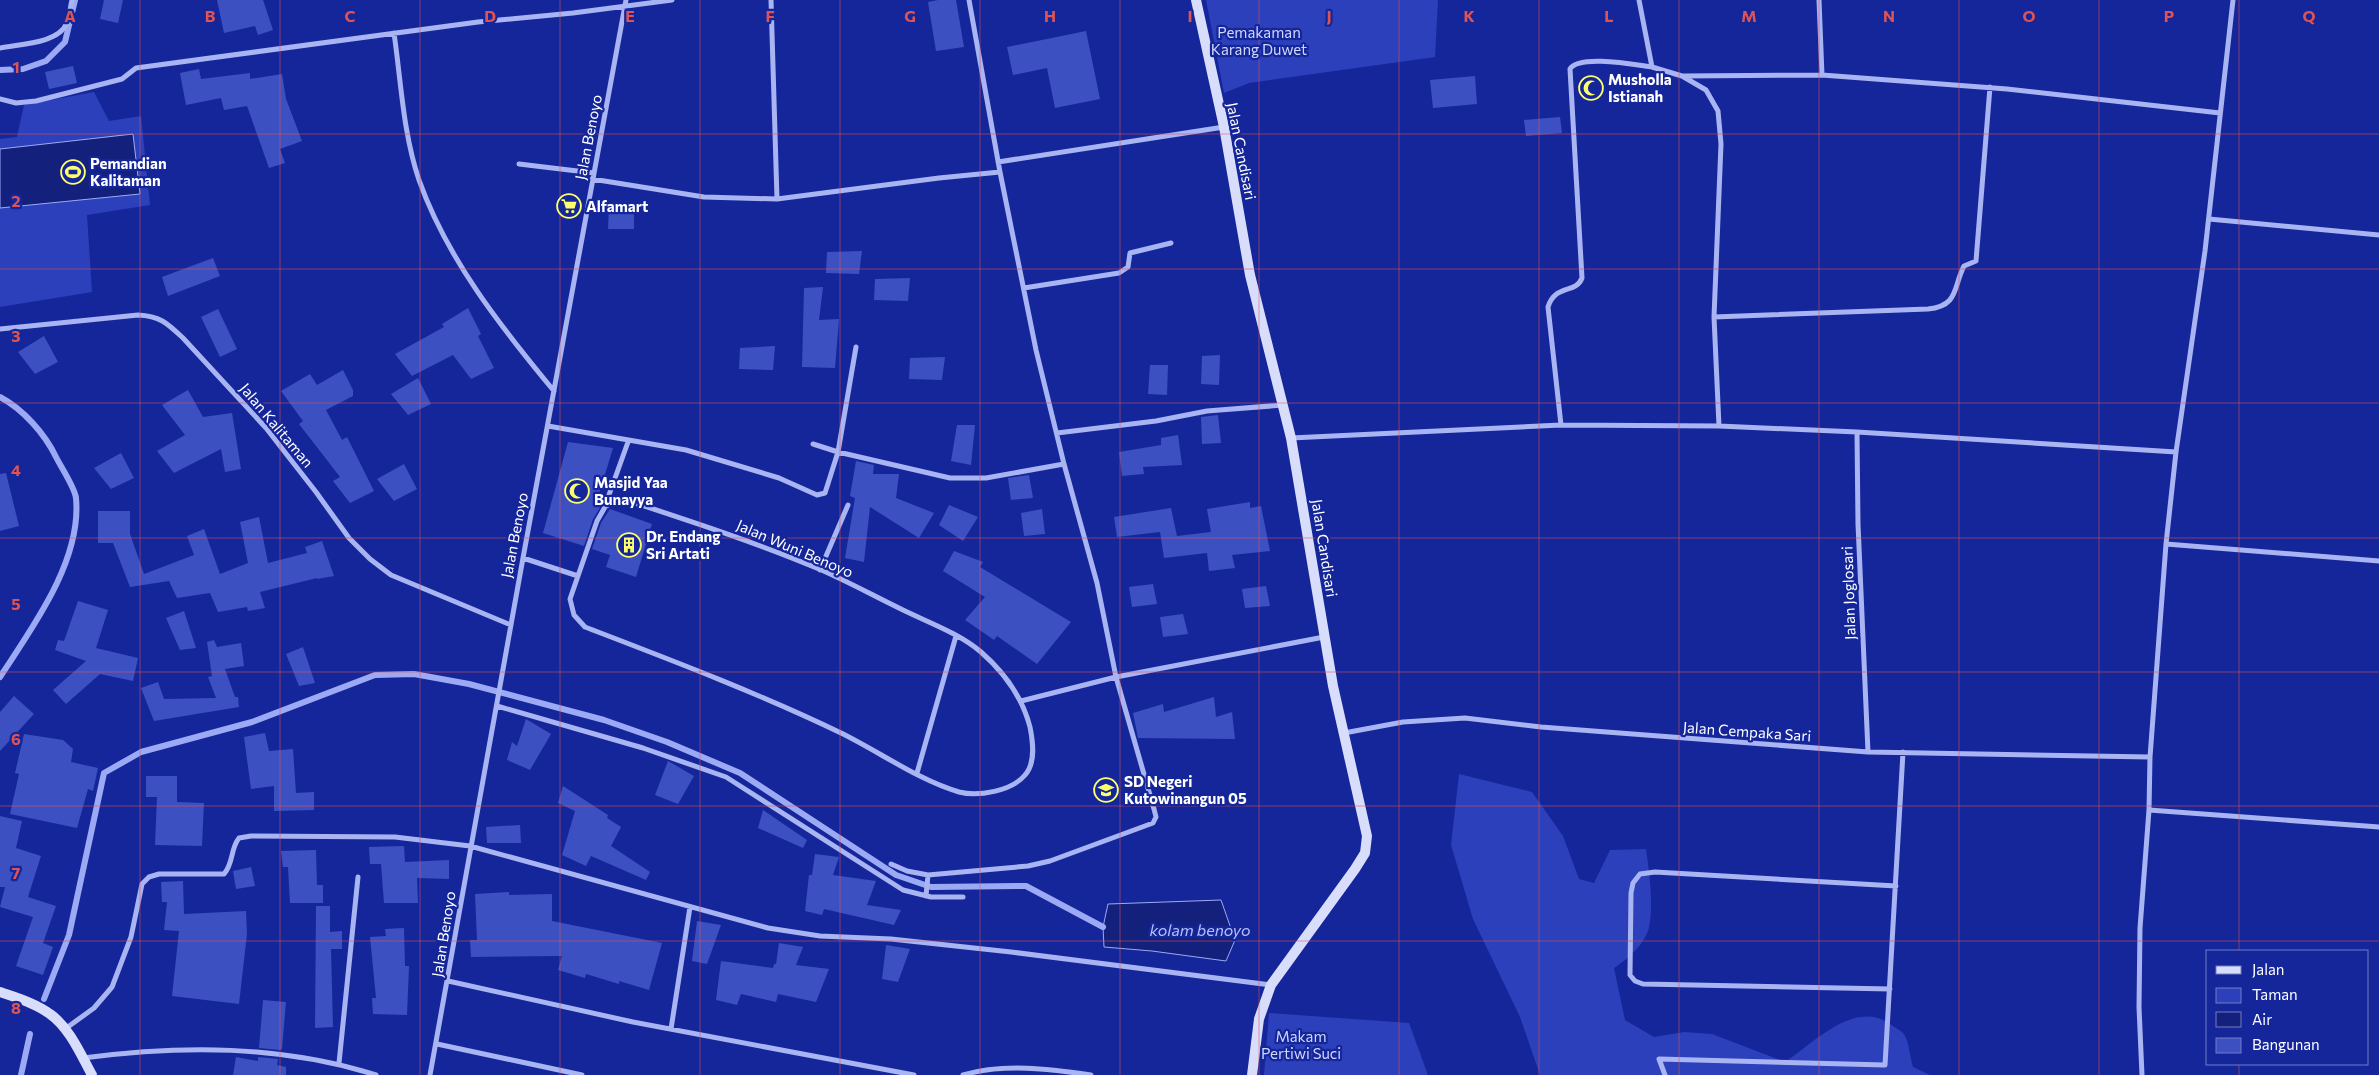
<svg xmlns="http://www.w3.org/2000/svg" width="2379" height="1075" font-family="Commissioner,sans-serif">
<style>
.green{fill:#2b40ba}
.water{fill:#14217c;stroke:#9caaf5}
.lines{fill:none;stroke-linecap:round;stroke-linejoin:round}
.stream{stroke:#9caaf5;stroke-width:6}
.building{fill:#3d50c1}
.street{stroke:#a9b4f3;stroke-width:5}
.secondary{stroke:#d9ddfc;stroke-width:10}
.grid{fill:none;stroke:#de5353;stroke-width:1;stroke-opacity:0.55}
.labels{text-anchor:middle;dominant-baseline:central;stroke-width:4.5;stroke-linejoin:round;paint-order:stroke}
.park-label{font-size:15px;fill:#d1d8fd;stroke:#15269a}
.poi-label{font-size:15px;font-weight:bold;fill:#fff;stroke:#15269a;text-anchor:start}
.street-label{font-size:15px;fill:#fff;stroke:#15269a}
.water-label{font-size:16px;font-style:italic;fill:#b6c0f9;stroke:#15269a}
.grid-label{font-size:16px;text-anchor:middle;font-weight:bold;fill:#de5353;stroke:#15269a;stroke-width:4.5;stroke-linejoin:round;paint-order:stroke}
</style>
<rect width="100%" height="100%" fill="#15269a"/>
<path class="green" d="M1206,0H1438L1435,57L1249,83L1224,93Z
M94,92L109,121L141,116L150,205L87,215L92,292L0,307V139L17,137L24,105Z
M1459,774L1532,792L1563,836L1579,879L1594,883L1610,850L1646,849C1649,870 1654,906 1649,927C1646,943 1627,960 1614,968L1625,1020L1654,1037L1684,1032L1712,1034L1785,1062C1814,1043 1854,999 1890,1024C1894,1027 1900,1030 1903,1033C1909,1040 1910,1057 1913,1067L1930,1075H1540L1520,1017L1473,919L1451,845Z
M1269,1013L1409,1023L1428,1075H1264Z"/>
<path class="water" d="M133,134L140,194L0,208V149Z
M1221,900L1235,940L1226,961L1152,951L1104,947L1103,927L1108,904Z"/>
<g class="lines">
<path class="stream" d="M0,70L23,69L46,61L65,42L75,0
M0,397C23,409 45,434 56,457C61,467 75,488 76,498C82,561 32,628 0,677
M44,999L69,935L104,773L141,752L252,722L375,675L414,674L469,684L604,720L667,742L740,773L896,875L931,887L1026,886L1103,927
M21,1075L30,1034"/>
</g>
<path class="building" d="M104,0H123L118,23L100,19Z
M217,0H263L273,30L258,35L255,26L224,33Z
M938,0H956L964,47L936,51L928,2Z
M1086,31L1100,99L1055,108L1047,68L1013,75L1007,47Z
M73,66L77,83L49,89L45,72Z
M199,69L201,79L250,73V79L282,74L286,99L302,141L280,149L285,163L269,168L247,106L224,110L221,98L186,105L180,73Z
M1475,76L1477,104L1433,108L1430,80Z
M1560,117L1562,133L1526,136L1524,120Z
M609,206H634V229H608Z
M862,251L859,274L826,273L827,252Z
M213,258L220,276L168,296L162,277Z
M910,278L908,301L874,300L875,279Z
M823,287L819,320L839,319L835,368L802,367L804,288Z
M468,308L481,334L478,336L494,368L471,379L453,355L412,376L395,354L444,327L442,324Z
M218,309L237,349L220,357L201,317Z
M44,336L58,362L35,374L18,352Z
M775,346L773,370L739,369L740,348Z
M1220,355L1219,385L1201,384L1202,356Z
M945,357L942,380L909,379L910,358Z
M1150,365H1168L1167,395L1148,394Z
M343,370L353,390V396L326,410L342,440L347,437L374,491L350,503L333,481L340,477L299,424L303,421L281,391L310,374L317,385Z
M418,378L431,404L408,415L391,394Z
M188,390L203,417L232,413L241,469L225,472L221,449L174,473L157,451L185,435L162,405Z
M1218,415L1221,443L1202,444L1201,417Z
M957,425H975L971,465L951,461Z
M1178,435L1182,465L1143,467L1144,474L1122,476L1119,452L1161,445V438Z
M568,442L613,448L596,504L601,506L593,519L584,546L543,533Z
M121,453L134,478L111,489L94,468Z
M856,461L874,465L873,474H899L896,498L934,513L919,538L870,507L864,562L845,558L855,498L850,496Z
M404,464L417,489L394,501L377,479Z
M6,473L19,526L0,531V474Z
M1029,475L1033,498L1011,500L1008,478Z
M1250,502V508L1261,506L1270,551L1232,555L1235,568L1209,571L1207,553L1164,558L1160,532L1117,537L1114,517L1171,508L1177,536L1211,532L1207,509Z
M949,505L978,517L963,541L939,525Z
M610,509L652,524L636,577L606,567L610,555L592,549L601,523Z
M1042,509L1045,534L1024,536L1021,513Z
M98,511H130V534L144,574L194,555L187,536L204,529L220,574L248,563L240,522L259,517L268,563L307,553L305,547L322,541L334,576L317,579V578L260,592L265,608L248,611L247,607L218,612L210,593L177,598L169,581L130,587L113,543H98Z
M954,551L983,562L980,567L1071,622L1037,664L997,636L994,640L965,620L985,597L943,571Z
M1153,584L1157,604L1132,607L1129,587Z
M1266,586L1270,606L1245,608L1242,589Z
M78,601L108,610L96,648L138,658L133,681L100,674L66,704L53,690L86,661L55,650L58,640L64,641Z
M184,611L196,648L180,650L166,618Z
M1183,614L1188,634L1163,637L1160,617Z
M214,640L217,647L241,643L244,666L225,669L235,697H238L239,707L154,721L141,688L158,682L164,699L216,698L208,677L212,676L207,642Z
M303,647L315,683L299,686L286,654Z
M14,696L34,714L0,751V712Z
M1214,697L1216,717L1232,712L1235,739L1138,738L1133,713L1163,704L1164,712Z
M526,719L551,734L530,770L507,760L512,742L517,746Z
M265,733L269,751L293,749L296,793L314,792V810L274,811V786L251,789L244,737Z
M24,734L63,740L73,749L71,762L98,768L93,791L88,789L77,828L10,814L19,774L15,773Z
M668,761L694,776L678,804L655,795Z
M146,776H177V802L204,803L202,846L155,845L157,797H146Z
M563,786L608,815L607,818L621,827L611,846L650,872L646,880L591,856L586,866L562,855L575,811L558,803Z
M763,810L807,840L803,848L758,828Z
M0,816L22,821L16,848L41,856L28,897L56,906L43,943L53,947L43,975L16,966L33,917L0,907L5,887H0Z
M520,825L521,843H487L486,827Z
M404,846L405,862L449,860V879L417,878L418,903H384L381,864H370L369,847Z
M316,850L317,885H323V903H290L288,867H283L281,851Z
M815,854L839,857L833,875L876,881L867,905L901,910L894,925L824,909L822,915L805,911L809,875H812Z
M251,867L255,886L236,889L233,871Z
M183,881L184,914L246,911L247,934L239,1004L172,996L179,931L164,930L167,902H162L161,882Z
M509,892V895L552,894V921L662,943L649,990L619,981V984L586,974L585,978L558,970L562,956L471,957L470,940H477L475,894Z
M316,906H330V932L342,931V949H331L333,1027L315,1028Z
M697,921L721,925L707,964L692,961Z
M404,928L405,966H409L407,1015L373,1014L372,998H376L370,937L386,936L385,929Z
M779,943L803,947L796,965L829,969L816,1002L778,994L776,1002L741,994L737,1005L716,1000L721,961L773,968L774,964H776Z
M886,945L910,949L898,982L882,979Z
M263,1000L286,1002L282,1049L280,1050L259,1048Z
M236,1057L258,1061V1057L278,1059L277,1065L286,1067V1075H233Z"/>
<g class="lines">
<path class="street" d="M771,0L777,199
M969,0L1000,172L1036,350L1064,464L1097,583L1116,677L1021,701
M1639,0L1652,67L1682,76L1706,90L1718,111L1721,144L1714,317L1719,426
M1819,0L1822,75
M394,33C401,81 403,133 419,180C447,259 501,327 554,391
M0,48C19,44 58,44 67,23C70,16 70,7 72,0
M1682,76L1822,75L2007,89L2220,113
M0,99L16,103L36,101L122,79L136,68L478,22L573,13L672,0
M998,162L1224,127
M519,164L594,173
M592,179L704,197L777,199L939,178L1000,172
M2209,219L2379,235
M1024,288L1119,273L1128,267L1130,253L1171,243
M1714,317L1928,309C1959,306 1953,287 1964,266L1976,261L1990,87
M0,329L138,315C160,316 167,323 183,338L266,428L316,492L349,538L370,559L391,575L511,625
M1561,425L1548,307C1555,284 1576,294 1582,278L1570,69C1579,54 1636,65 1652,67
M548,426L686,450L779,478L817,495L825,493L838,452L856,347
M1857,432L1858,524L1868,752
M1057,433L1156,421L1207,411L1283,405
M1291,438L1561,425L1719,426L1857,432L2176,452
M813,444L838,452L950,478H986L1064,464
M616,500L629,501C693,522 757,543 819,569C847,581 874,596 901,609C927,622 959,633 981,652C1005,673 1022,696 1030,727C1033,742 1036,763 1025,775C1012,791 978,797 959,792C918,780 880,752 841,733C758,693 671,660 585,627L574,615L570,599L597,521L605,507Z
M605,506L628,442
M2166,544L2379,561
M523,558L578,576
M820,570L848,505
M497,706L643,748L726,777L903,890L931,897H963
M1344,733L1403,722L1465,718L1541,727L1868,752L2150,757
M917,773L956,636
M2149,810L2379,827
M891,864L907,871L928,875L1028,866L1050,861L1153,823L1156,817L1154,809L1116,677L1324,637
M926,896L928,875
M448,981L633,1022L914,1075
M1890,989L1643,984L1635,981L1630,975L1631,893L1633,883L1640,874L1655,872L1896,886
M65,1029L94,1008L112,987L131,937L142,884L149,877L159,874H224C234,863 230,849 239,838L251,836L395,837L470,846L768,928L820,936L891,939L1011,952L1271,985
M671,1029L690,907
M437,1044L582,1075
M83,1058C182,1045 281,1045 376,1075
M339,1063L358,877
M430,1075L523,558L626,0
M963,1075C1004,1063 1049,1069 1091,1075
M1665,1075L1659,1059L1885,1065L1903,752
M2142,1075L2139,1007L2140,928L2149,810L2150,757L2166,544L2176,452L2205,251L2233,0"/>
<path class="secondary" d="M1196,0L1224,127L1250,275L1291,438L1333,686L1367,836L1365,853L1355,869L1271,985L1259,1019L1252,1075
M0,992C17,998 35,1003 50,1014C69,1027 81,1055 92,1075"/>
</g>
<path class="grid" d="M140,0V1075M280,0V1075M420,0V1075M560,0V1075M700,0V1075M840,0V1075M980,0V1075M1120,0V1075M1259,0V1075M1399,0V1075M1539,0V1075M1679,0V1075M1819,0V1075M1959,0V1075M2099,0V1075M2239,0V951M0,134H2379M0,269H2379M0,403H2379M0,538H2379M0,672H2379M0,806H2379M0,941H2379M2239,1064V1075"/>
<defs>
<g id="mosque-ring" transform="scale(1.25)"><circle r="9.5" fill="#15269a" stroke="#fcff6b" stroke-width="1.5"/><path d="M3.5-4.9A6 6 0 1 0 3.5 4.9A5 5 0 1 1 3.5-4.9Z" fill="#fcff6b"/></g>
<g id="stadium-ring" transform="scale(1.25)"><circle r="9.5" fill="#15269a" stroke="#fcff6b" stroke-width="1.5"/><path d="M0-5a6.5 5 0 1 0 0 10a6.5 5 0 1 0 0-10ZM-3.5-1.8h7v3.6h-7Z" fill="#fcff6b"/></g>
<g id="supermarket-ring" transform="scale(1.25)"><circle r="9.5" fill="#15269a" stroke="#fcff6b" stroke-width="1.5"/><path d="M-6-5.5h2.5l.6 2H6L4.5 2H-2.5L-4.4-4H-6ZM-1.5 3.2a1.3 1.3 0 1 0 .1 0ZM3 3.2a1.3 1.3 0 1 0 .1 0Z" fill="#fcff6b"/></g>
<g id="building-ring" transform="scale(1.25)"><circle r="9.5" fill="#15269a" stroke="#fcff6b" stroke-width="1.5"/><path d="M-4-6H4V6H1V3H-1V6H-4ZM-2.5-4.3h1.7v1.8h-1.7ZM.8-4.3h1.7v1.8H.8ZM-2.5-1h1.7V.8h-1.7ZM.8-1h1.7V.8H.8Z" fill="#fcff6b"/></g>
<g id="school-ring" transform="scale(1.25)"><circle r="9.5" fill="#15269a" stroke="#fcff6b" stroke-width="1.5"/><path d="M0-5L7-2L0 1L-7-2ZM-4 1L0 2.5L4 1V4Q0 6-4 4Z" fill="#fcff6b"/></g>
</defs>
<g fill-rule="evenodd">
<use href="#mosque-ring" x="1591" y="88"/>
<use href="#stadium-ring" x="73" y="172"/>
<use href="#supermarket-ring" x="569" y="206"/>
<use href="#mosque-ring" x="577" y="491"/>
<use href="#building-ring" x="629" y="545"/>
<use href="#school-ring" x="1106" y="790"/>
</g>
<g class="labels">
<g class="park-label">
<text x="1259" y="32">Pemakaman<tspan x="1259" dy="17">Karang Duwet</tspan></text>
<text x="1301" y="1036">Makam<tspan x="1301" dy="17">Pertiwi Suci</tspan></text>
</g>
<g class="poi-label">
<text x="1608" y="79">Musholla<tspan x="1608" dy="17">Istianah</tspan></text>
<text x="90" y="163">Pemandian<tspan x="90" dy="17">Kalitaman</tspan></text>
<text x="586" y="206">Alfamart</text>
<text x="594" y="482">Masjid Yaa<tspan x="594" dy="17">Bunayya</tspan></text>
<text x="646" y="536">Dr. Endang<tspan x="646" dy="17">Sri Artati</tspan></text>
<text x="1124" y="781">SD Negeri<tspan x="1124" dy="17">Kutowinangun 05</tspan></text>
</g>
<g class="street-label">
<text transform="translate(588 137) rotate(-79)">Jalan Benoyo</text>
<text transform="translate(1242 151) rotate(79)">Jalan Candisari</text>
<text transform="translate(277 425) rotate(50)">Jalan Kalitaman</text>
<text transform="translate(514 535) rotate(-79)">Jalan Benoyo</text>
<text transform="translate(795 548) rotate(23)">Jalan Wuni Benoyo</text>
<text transform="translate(1325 548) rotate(81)">Jalan Candisari</text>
<text transform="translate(1848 593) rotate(-92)">Jalan Joglosari</text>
<text transform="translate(1747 731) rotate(4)">Jalan Cempaka Sari</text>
<text transform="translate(443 934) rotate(-81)">Jalan Benoyo</text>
</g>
<g class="water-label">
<text x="1200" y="929">kolam benoyo</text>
</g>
</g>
<g class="grid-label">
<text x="70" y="22">A</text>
<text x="210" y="22">B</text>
<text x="350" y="22">C</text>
<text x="490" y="22">D</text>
<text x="630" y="22">E</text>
<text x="770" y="22">F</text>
<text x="910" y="22">G</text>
<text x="1050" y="22">H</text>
<text x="1190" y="22">I</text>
<text x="1329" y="22">J</text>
<text x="1469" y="22">K</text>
<text x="1609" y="22">L</text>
<text x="1749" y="22">M</text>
<text x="1889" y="22">N</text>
<text x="2029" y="22">O</text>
<text x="2169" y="22">P</text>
<text x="2309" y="22">Q</text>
<text x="16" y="73">1</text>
<text x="16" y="207">2</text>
<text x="16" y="342">3</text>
<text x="16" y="476">4</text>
<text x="16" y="610">5</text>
<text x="16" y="745">6</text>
<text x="16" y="879">7</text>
<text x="16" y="1014">8</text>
</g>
<rect x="2206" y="950" width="162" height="115" fill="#15269a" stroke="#737dc2"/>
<rect x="2216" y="966" width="25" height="8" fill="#d9ddfc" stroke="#737dc2"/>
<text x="2252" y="975" font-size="15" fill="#ffffff">Jalan</text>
<rect x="2216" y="988" width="25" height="15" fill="#2b40ba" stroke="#737dc2"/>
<text x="2252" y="1000" font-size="15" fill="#ffffff">Taman</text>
<rect x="2216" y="1012" width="25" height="15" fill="#14217c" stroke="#737dc2"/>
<text x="2252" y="1025" font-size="15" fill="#ffffff">Air</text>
<rect x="2216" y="1038" width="25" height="15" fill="#3d50c1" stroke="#737dc2"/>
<text x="2252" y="1050" font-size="15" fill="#ffffff">Bangunan</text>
</svg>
